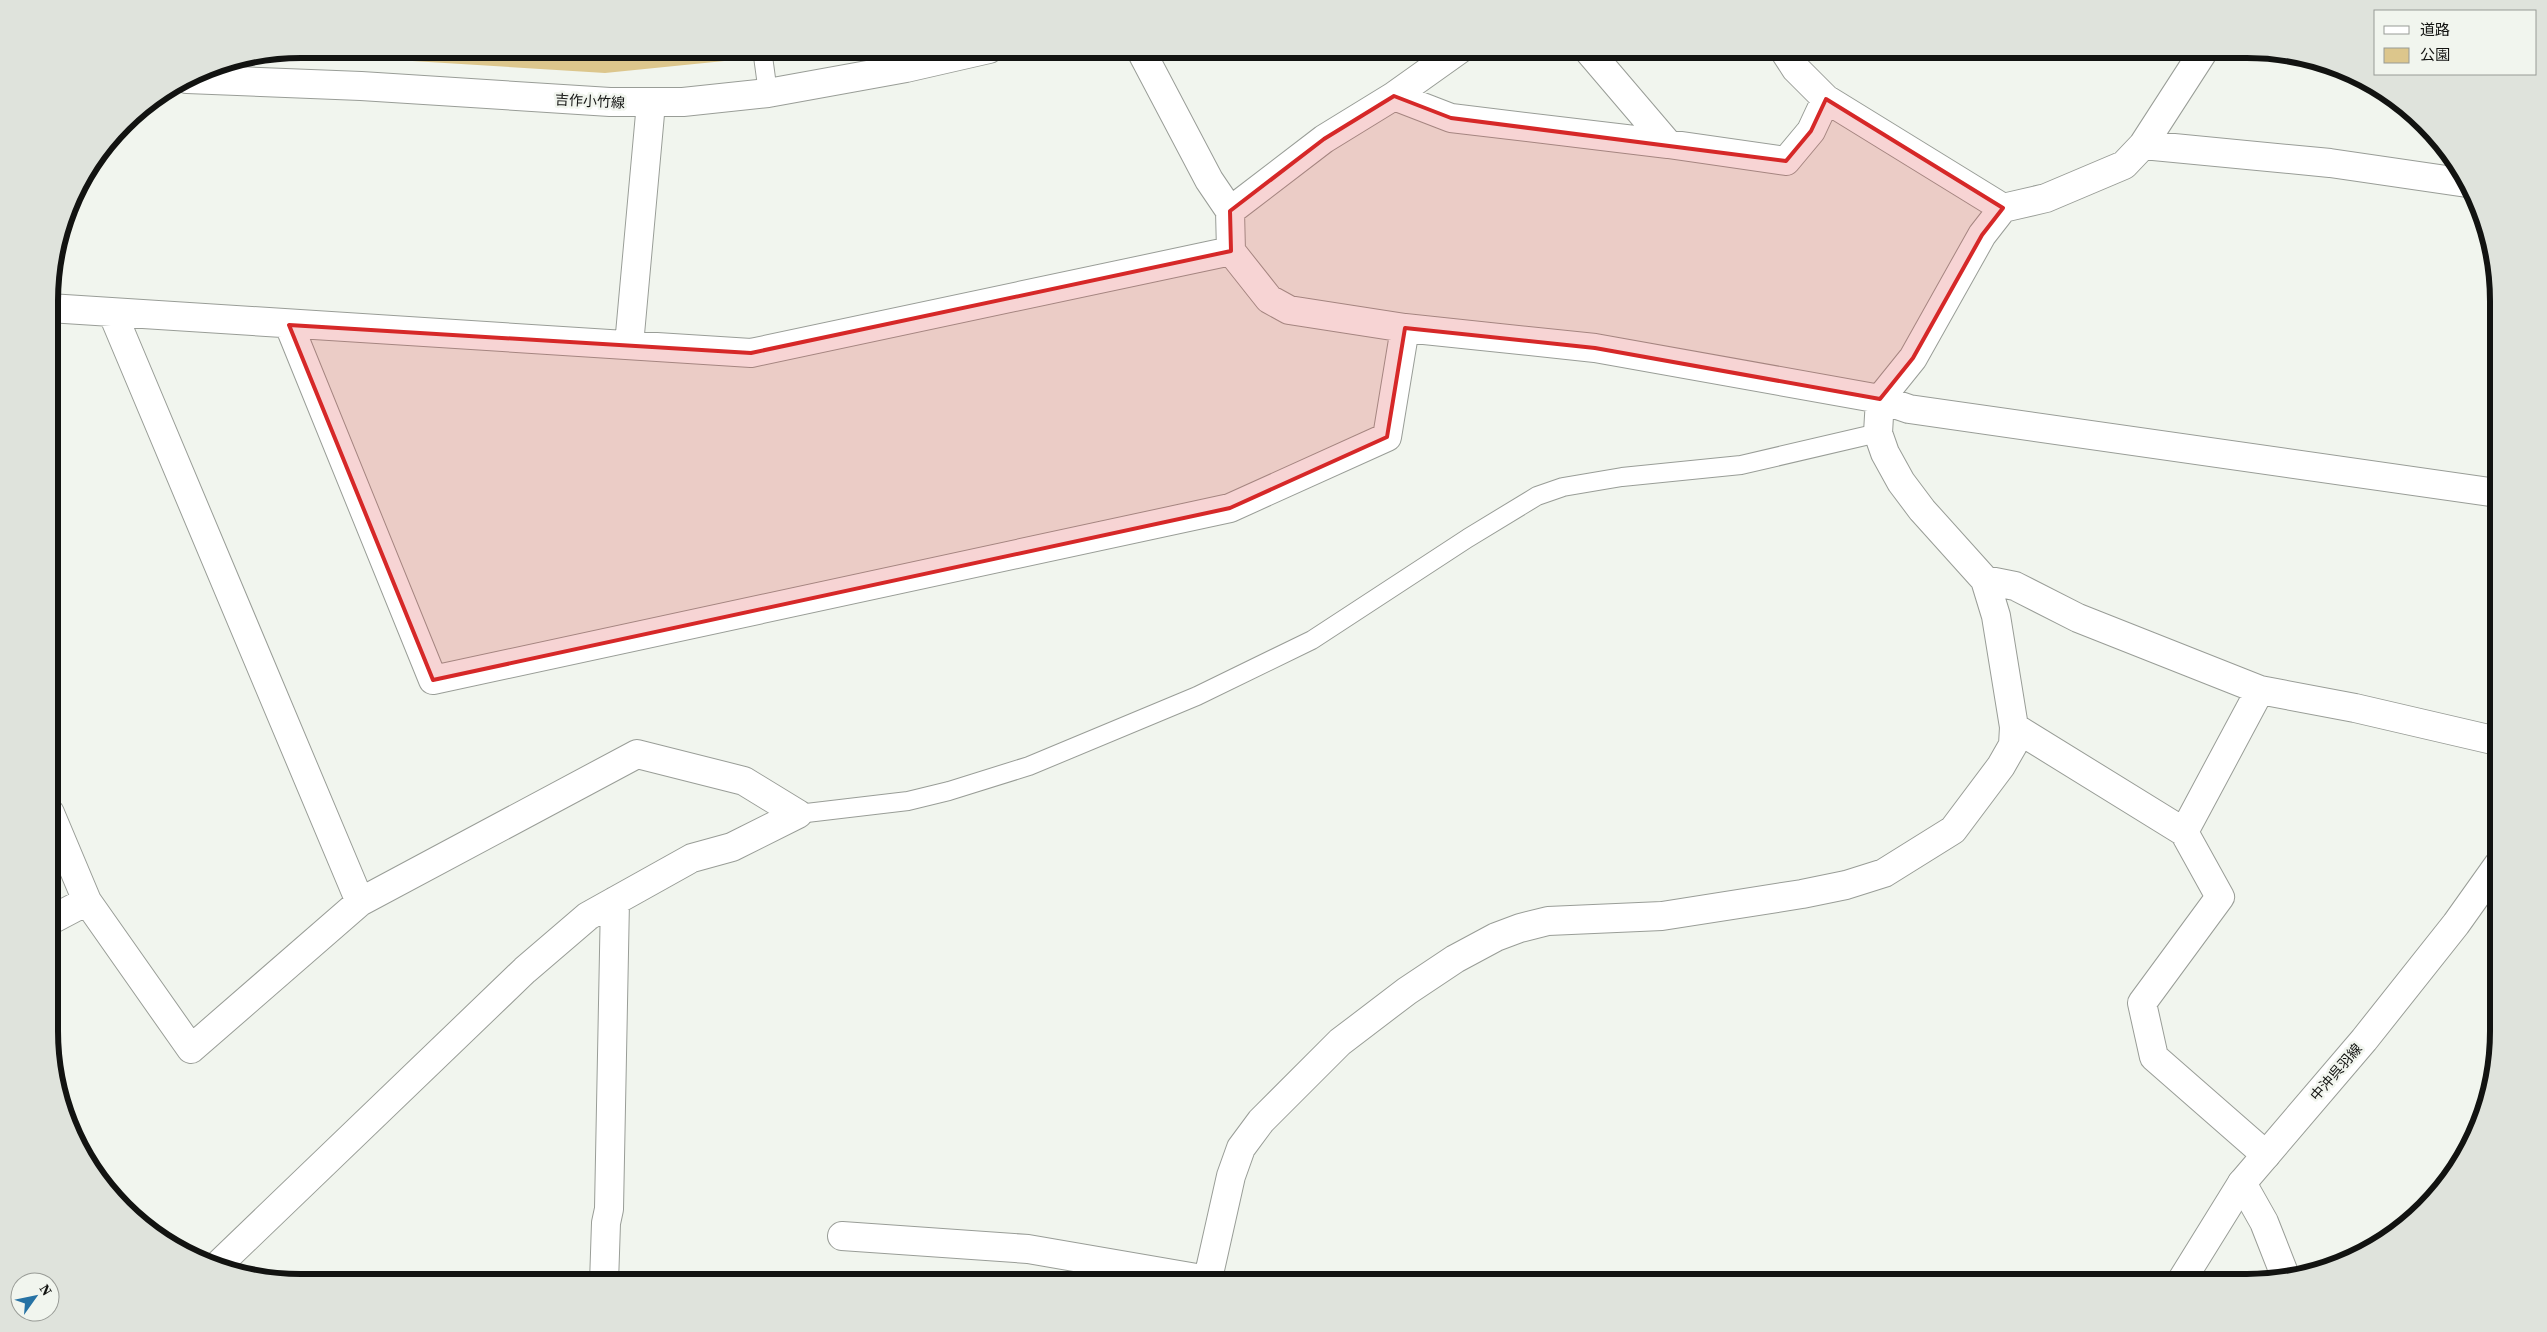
<svg xmlns="http://www.w3.org/2000/svg" width="2547" height="1332" font-family="'Source Serif 4','Noto Sans JP',serif">
<style>
.green{fill:#dcc68c}
.lines{fill:none;stroke-linecap:round;stroke-linejoin:round}
.lane-casing{stroke:#999d97;stroke-width:20}
.street-casing{stroke:#999d97;stroke-width:30}
.secondary-casing{stroke:#999d97;stroke-width:30}
.lane{stroke:#fff;stroke-width:18}
.street{stroke:#fff;stroke-width:28}
.secondary{stroke:#fff;stroke-width:28}
.marked{fill:#d62828;fill-opacity:0.2;stroke:#d62828;stroke-width:4;stroke-linejoin:round}
.labels{text-anchor:middle;dominant-baseline:central;stroke-width:5;stroke-linejoin:round;paint-order:stroke}
.street-label{font-size:14px;fill:#121311;stroke:#f1f5ee}
.rim{fill:none;stroke:#121311;stroke-width:6}
</style>
<rect width="100%" height="100%" fill="#f1f5ee"/>
<path class="green" d="M301,49H813L793,54L605,73L282,53Z"/>
<g class="lines">
<g class="lane-casing">
<path id="lane" d="M762,49L768,93
M798,814L908,801L949,791L1029,766L1197,696L1312,640L1468,538L1537,496L1563,487L1622,477L1741,465L1878,433"/>
</g>
<g class="street-casing">
<path id="street" d="M1140,49L1209,180L1230,211L1231,251L1269,299L1289,310L1405,328L1595,348L1880,399L1909,409L2497,493
M1587,49L1668,144
M1783,49L1796,69L1826,99L2003,208
M1394,96L1460,49
M2143,145L2330,163L2467,183
M1230,211L1324,139L1394,96L1451,118L1668,144L1786,161L1811,131L1826,99
M49,308L751,353L1231,251
M112,312L360,902
M289,325L433,680L1230,508L1387,437L1405,328
M629,345L651,103
M1985,580L2015,586L2078,618L2260,690L2355,708L2497,741
M2260,690L2184,832L2220,897L2142,1003L2154,1057L2266,1155
M2014,727L2184,832
M50,813L87,901L191,1049L360,902L637,754L744,781L798,814
M51,920L87,901
M2242,1183L2264,1222L2286,1278
M842,1236L1028,1249L1208,1280
M216,1267L525,970L588,916L692,858L732,847L798,814
M604,1283L606,1223L609,1209L615,901
M1207,1283L1231,1176L1241,1148L1261,1121L1340,1042L1407,991L1455,959L1496,937L1520,928L1548,921L1662,916L1802,894L1846,885L1884,873L1953,830L2001,766L2013,745L2014,727L1996,616L1985,580L1922,510L1901,482L1885,453L1878,433L1880,399L1913,358L1982,235L2003,208L2046,198L2124,165L2143,145L2205,49"/>
</g>
<g class="secondary-casing">
<path id="secondary" d="M187,79L361,86L610,102H683L768,93L906,68L989,49
M2180,1283L2242,1183L2364,1040L2456,924L2498,865"/>
</g>
<use href="#lane" class="lane"/>
<use href="#street" class="street"/>
<use href="#secondary" class="secondary"/>
</g>
<path class="marked" d="M1394,96L1451,118L1786,161L1811,131L1826,99L2003,208L1982,235L1913,358L1880,399L1595,348L1405,328L1387,437L1230,508L433,680L289,325L751,353L1231,251L1230,211L1324,139Z"/>
<g class="labels">
<g class="street-label">
<text transform="translate(590 101) rotate(3)">吉作小竹線</text>
<text transform="translate(2336 1072) rotate(-49)">中沖呉羽線</text>
</g>
</g>
<path d="M0 0H2547V1332H0ZM301 58H2247A243 243 0 0 1 2490 301V1031A243 243 0 0 1 2247 1274H301A243 243 0 0 1 58 1031V301A243 243 0 0 1 301 58Z" fill="#dfe3dc" fill-rule="evenodd"/>
<path class="rim" d="M301 58H2247A243 243 0 0 1 2490 301V1031A243 243 0 0 1 2247 1274H301A243 243 0 0 1 58 1031V301A243 243 0 0 1 301 58Z"/>
<rect x="2374" y="10" width="162" height="65" fill="#f1f5ee" stroke="#989b96"/>
<rect x="2384" y="26" width="25" height="8" fill="#ffffff" stroke="#989b96"/>
<text x="2420" y="35" font-size="15" fill="#121311">道路</text>
<rect x="2384" y="48" width="25" height="15" fill="#dcc68c" stroke="#989b96"/>
<text x="2420" y="60" font-size="15" fill="#121311">公園</text>
<g transform="translate(35 1297) rotate(57)"><circle r="24" fill="#f1f5ee" stroke="#989b96"/>
<path d="M0-4L9 19L0 12L-9 19Z" fill="#2672a4"/>
<text y="-8" font-size="14" font-weight="bold" text-anchor="middle" fill="#121311">N</text>
</g>
</svg>
